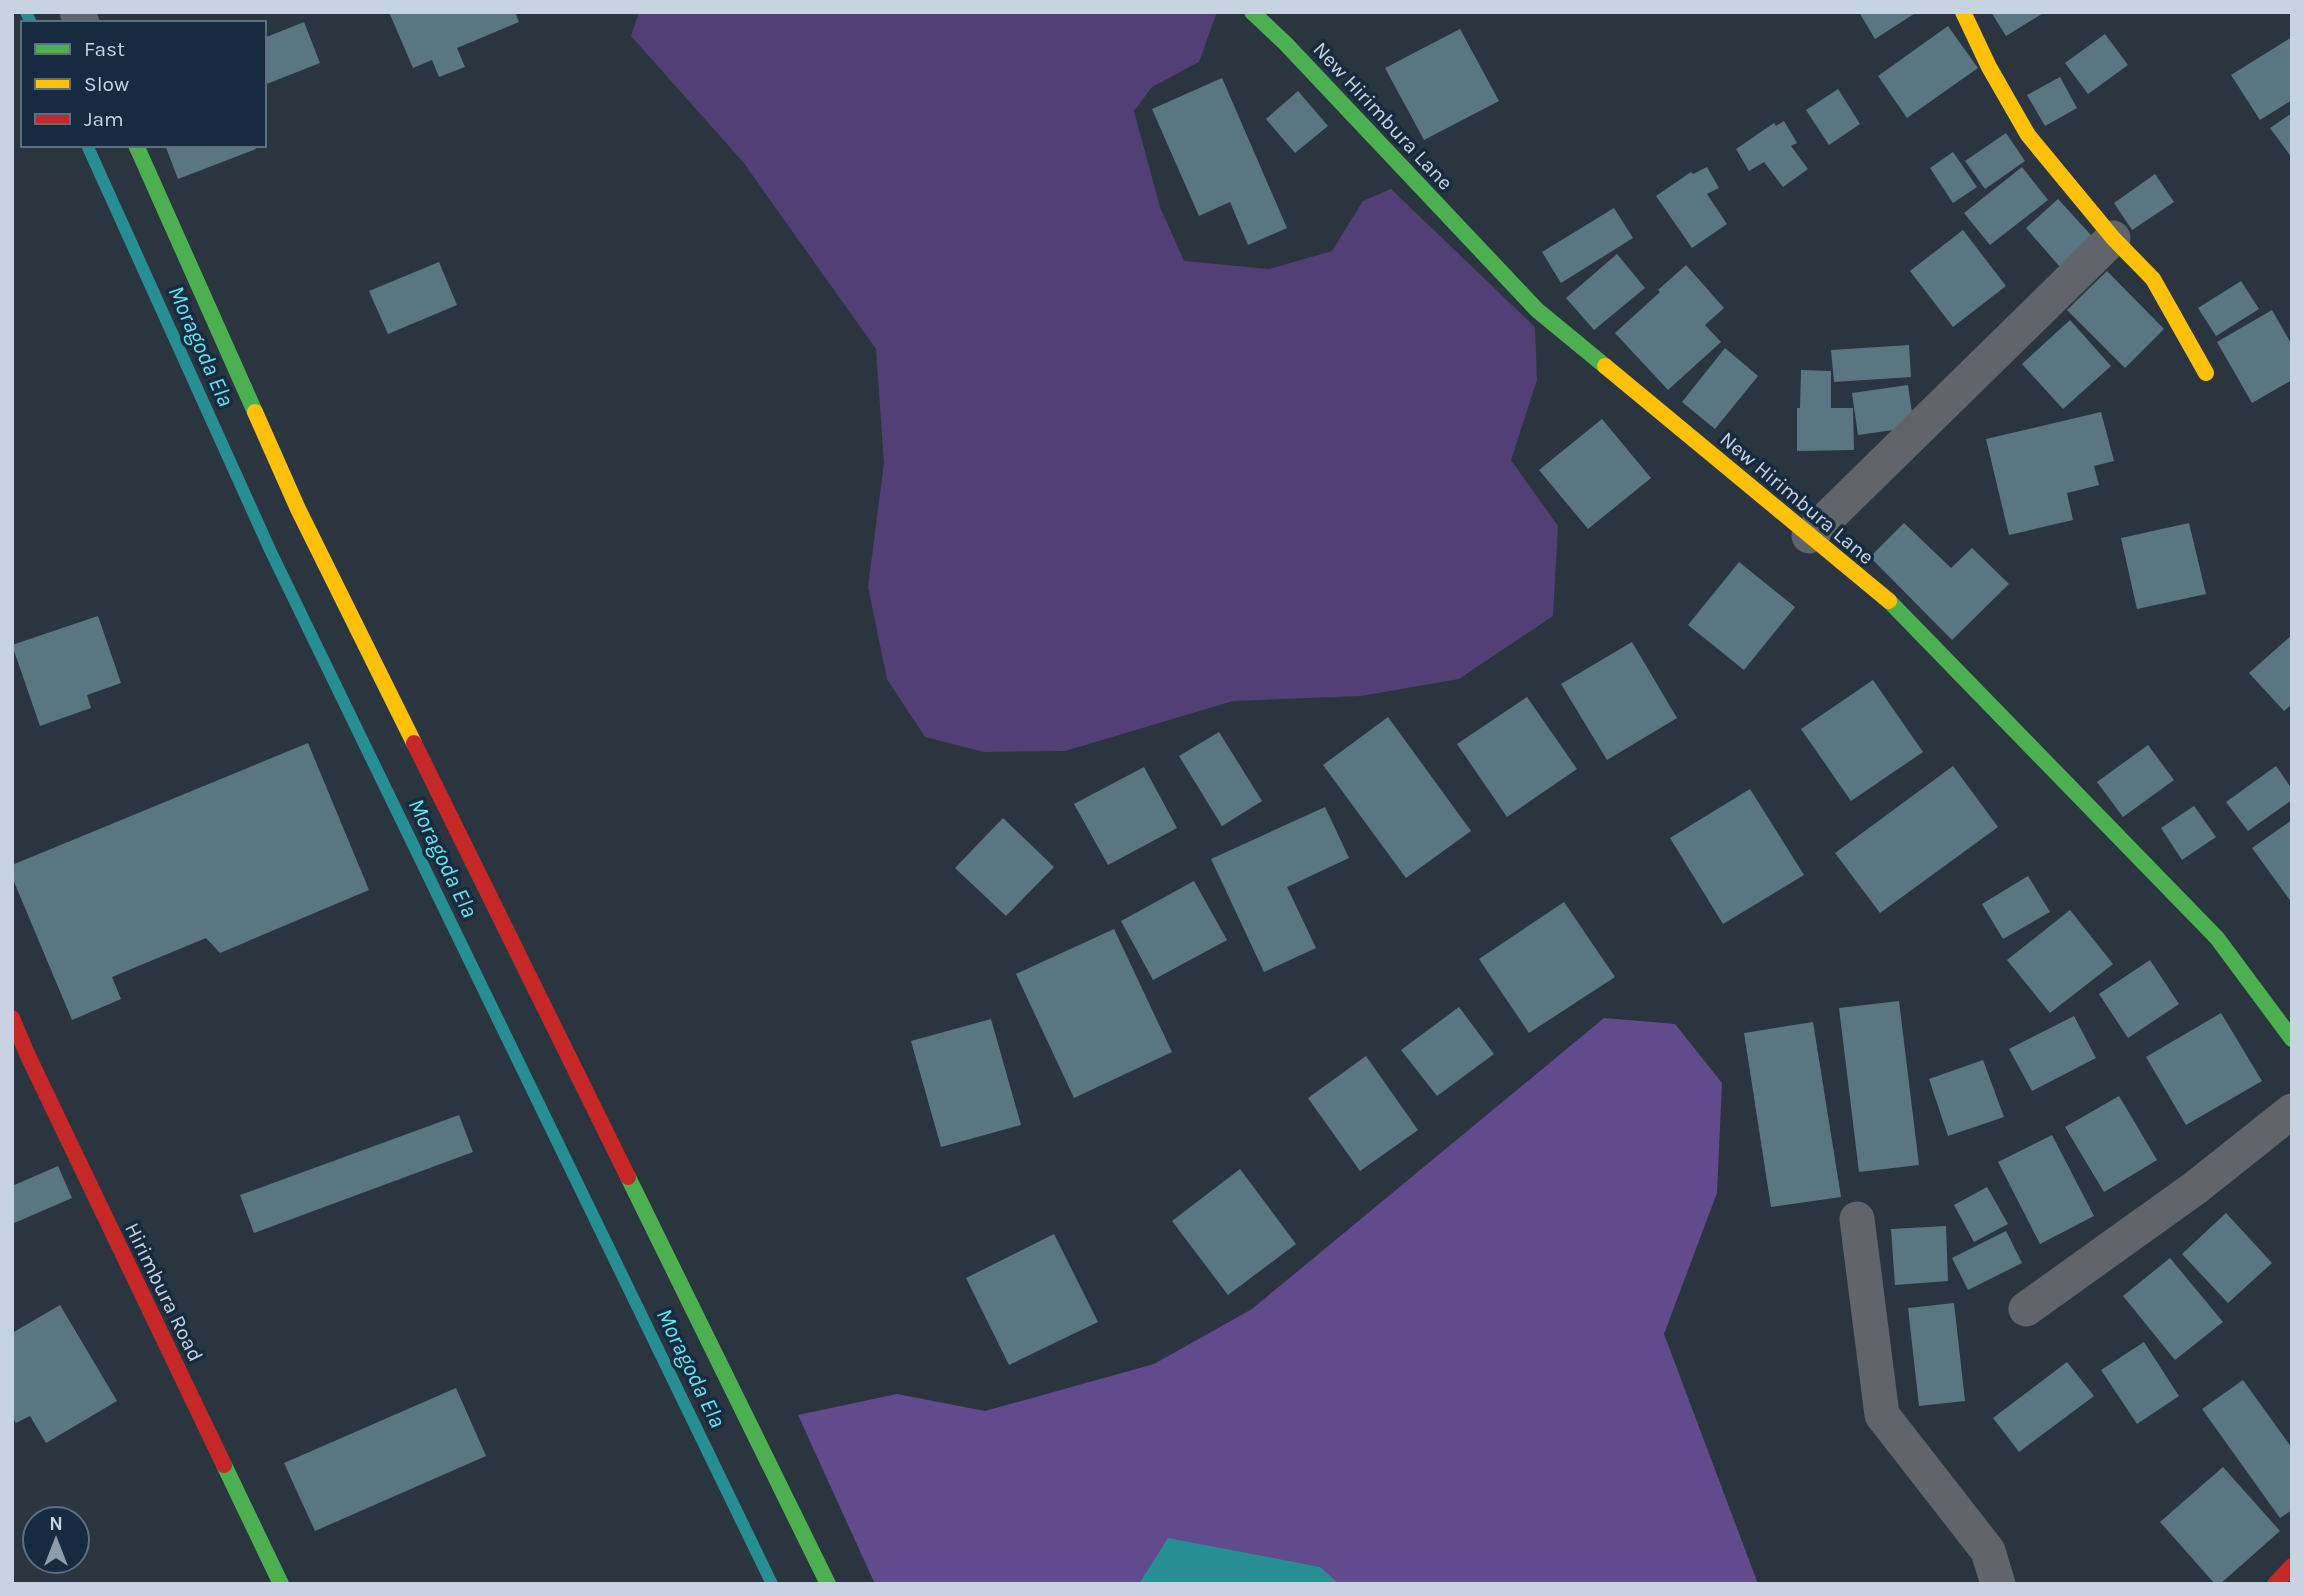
<svg xmlns="http://www.w3.org/2000/svg" width="2304" height="1596" font-family="Karla,sans-serif">
<style>
.green{fill:#513f75}
.forest{fill:#614b8d}
.water{fill:#278e94}
.lines{fill:none;stroke-linecap:round;stroke-linejoin:round}
.stream{stroke:#278e94;stroke-width:12}
.building{fill:#5a7683}
.street{stroke:#61646a;stroke-width:35}
.fast{stroke:#4caf50;stroke-width:16}
.slow{stroke:#ffc107;stroke-width:16}
.jam{stroke:#c62828;stroke-width:16}
.labels{text-anchor:middle;dominant-baseline:central;stroke-width:7;stroke-linejoin:round;paint-order:stroke}
.street-label{font-size:21px;fill:#c7d3e1;stroke:#162b3f}
.water-label{font-size:23px;font-style:italic;fill:#5de9ef;stroke:#162b3f}
</style>
<rect width="100%" height="100%" fill="#2a3540"/>
<path class="green" d="M639,12H1217L1199,62L1152,87L1134,111L1160,207L1184,261L1269,269L1332,251L1363,201L1391,189L1535,327L1537,380L1511,460L1558,526L1553,616L1459,679L1361,696L1233,701L1065,751L984,752L925,737L887,679L868,587L884,463L876,349L743,162L631,36Z"/>
<path class="forest" d="M1604,1018L1675,1024L1722,1083L1717,1193L1664,1334L1758,1584H875L798,1415L897,1394L985,1411L1154,1364L1252,1309Z"/>
<path class="water" d="M1168,1538L1320,1567L1339,1584H1139Z"/>
<g class="lines">
<path class="stream" d="M26,12L31,23
M87,145L271,552L772,1584"/>
</g>
<path class="building" d="M389,12H515L519,22L457,48L465,67L439,77L432,60L413,68Z
M1859,12H1917L1875,39Z
M1991,12H2045L2006,36Z
M304,22L320,63L264,85V38Z
M1948,26L1978,68L1907,118L1878,76Z
M1460,29L1499,101L1424,140L1385,68Z
M2105,34L2128,65L2088,94L2065,63Z
M2292,37V100L2260,120L2231,75Z
M2060,77L2077,108L2045,126L2027,95Z
M1222,78L1287,228L1248,245L1230,202L1199,216L1152,109Z
M1838,89L1860,124L1829,145L1806,110Z
M1298,91L1328,126L1295,153L1266,119Z
M2292,113V158L2270,128Z
M1784,121L1797,143L1791,146L1808,169L1783,187L1764,162L1749,171L1736,149L1774,123L1776,126Z
M2006,133L2025,161L1985,189L1965,161Z
M165,145H254L256,149L178,179Z
M1953,152L1977,187L1953,203L1930,168Z
M1707,167L1719,188L1707,194L1727,224L1692,248L1656,196L1691,172L1693,174Z
M2022,167L2048,200L1990,245L1964,213Z
M2155,174L2174,202L2132,230L2114,203Z
M2058,199L2100,245L2067,275L2026,228Z
M1614,208L1633,238L1561,283L1542,252Z
M1963,230L2006,286L1953,327L1910,271Z
M1617,254L1645,288L1594,330L1566,298Z
M439,262L457,305L388,334L369,291Z
M1686,265L1724,308L1705,325L1721,342L1668,390L1615,333L1660,292L1658,290Z
M2107,271L2164,329L2125,368L2067,310Z
M2241,281L2259,309L2216,336L2198,308Z
M2272,310L2292,345V380L2252,403L2217,342Z
M2070,320L2111,366L2063,409L2022,364Z
M1909,345L1911,377L1834,382L1831,350Z
M1725,348L1758,376L1715,429L1682,402Z
M1801,370L1831,371V408H1853L1854,450L1797,451V408H1800Z
M1908,385L1914,427L1858,435L1852,393Z
M2101,412L2114,461L2094,466L2099,485L2067,493L2073,520L2009,535L1986,439Z
M1602,419L1651,478L1588,529L1539,470Z
M1904,523L1951,568L1972,548L2009,584L1952,640L1870,557Z
M2189,523L2206,594L2137,609L2121,538Z
M1739,562L1795,607L1744,670L1688,625Z
M98,616L121,683L87,695L91,708L40,726L12,645Z
M2292,635V704L2284,711L2249,673Z
M1632,642L1677,718L1607,760L1561,684Z
M1873,680L1923,752L1851,801L1801,729Z
M1527,697L1577,769L1507,817L1457,744Z
M1388,717L1471,831L1406,878L1323,765Z
M1219,732L1262,801L1222,826L1179,756Z
M308,743L369,890L220,953L206,938L112,977L121,999L72,1020L12,877V865Z
M2148,745L2174,780L2123,817L2097,782Z
M1953,766L1998,827L1880,913L1835,853Z
M2276,766L2292,789V800L2248,831L2226,802Z
M1144,767L1177,828L1108,865L1074,804Z
M1750,789L1804,875L1723,924L1670,838Z
M2194,806L2216,837L2182,860L2161,828Z
M1325,807L1349,858L1287,887L1316,948L1264,972L1211,859Z
M1003,818L1054,867L1006,916L955,868Z
M2292,820V903L2252,848Z
M2028,876L2050,912L2003,939L1982,904Z
M1194,881L1227,940L1153,980L1121,921Z
M1564,902L1615,977L1529,1033L1479,959Z
M2070,910L2113,964L2050,1013L2007,960Z
M1114,929L1172,1052L1074,1098L1016,974Z
M2150,960L2179,1004L2128,1038L2099,994Z
M1899,1001L1919,1165L1859,1172L1839,1008Z
M1459,1007L1494,1054L1437,1096L1401,1050Z
M2221,1013L2262,1081L2186,1125L2146,1057Z
M2074,1016L2096,1058L2032,1091L2009,1049Z
M991,1019L1021,1125L941,1147L911,1041Z
M1813,1022L1841,1197L1771,1207L1744,1033Z
M1366,1056L1418,1130L1360,1171L1308,1098Z
M1983,1060L2004,1117L1948,1136L1929,1079Z
M2119,1096L2157,1160L2104,1192L2065,1127Z
M459,1115L473,1152L254,1233L240,1195Z
M2052,1135L2094,1216L2040,1244L1998,1162Z
M58,1166L72,1198L12,1224V1186Z
M1240,1169L1296,1244L1228,1295L1172,1221Z
M1987,1187L2008,1224L1974,1242L1954,1205Z
M2226,1213L2272,1263L2228,1303L2182,1254Z
M1946,1226L1948,1281L1895,1285L1891,1229Z
M2006,1231L2022,1263L1968,1290L1952,1258Z
M1054,1234L1098,1322L1009,1365L966,1278Z
M2170,1258L2223,1322L2175,1360L2123,1296Z
M1954,1303L1965,1401L1919,1406L1908,1308Z
M60,1305L117,1401L46,1443L30,1416L16,1423L12,1417V1333Z
M2144,1342L2179,1396L2137,1424L2101,1370Z
M2067,1362L2094,1396L2019,1452L1993,1418Z
M2243,1380L2292,1448V1510L2280,1518L2202,1409Z
M456,1388L486,1456L315,1531L284,1463Z
M2223,1467L2280,1531L2220,1584H2215L2160,1522Z"/>
<g class="lines">
<path class="street" d="M77,12L82,23
M1809,536L2113,238
M1857,1219L1882,1415L1988,1551L1998,1584
M2026,1309L2195,1188L2292,1111"/>
<path class="fast" d="M1252,12L1285,43L1537,310L1605,366
M136,145L255,412
M1889,601L2217,938L2292,1039
M628,1177L828,1584
M224,1465L281,1584"/>
<path class="slow" d="M1963,12L1989,67L2028,135L2113,238L2153,279L2206,373
M1605,366L1889,601
M255,412L298,509L414,743"/>
<path class="jam" d="M414,743L628,1177
M12,1018L28,1056L224,1465
M2275,1584L2292,1566"/>
</g>
<g class="labels">
<g class="street-label">
<text transform="translate(1383 116) rotate(47)">New Hirimbura Lane</text>
<text transform="translate(1797 498) rotate(40)">New Hirimbura Lane</text>
<text transform="translate(164 1292) rotate(64)">Hirimbura Road</text>
</g>
<g class="water-label">
<text transform="translate(201 346) rotate(66)">Moragoda Ela</text>
<text transform="translate(443 858) rotate(64)">Moragoda Ela</text>
<text transform="translate(691 1368) rotate(64)">Moragoda Ela</text>
</g>
</g>
<rect width="2304" height="1596" fill="none" stroke="#c7d3e1" stroke-width="28"/>
<rect x="21" y="21" width="245" height="126" fill="#162b3f" stroke="#5d6e80" stroke-width="2"/>
<rect x="35" y="44" width="35" height="10" fill="#4caf50" stroke="#5d6e80" stroke-width="2"/>
<text x="84" y="56" font-size="21" fill="#c7d3e1">Fast</text>
<rect x="35" y="79" width="35" height="10" fill="#ffc107" stroke="#5d6e80" stroke-width="2"/>
<text x="84" y="91" font-size="21" fill="#c7d3e1">Slow</text>
<rect x="35" y="114" width="35" height="10" fill="#c62828" stroke="#5d6e80" stroke-width="2"/>
<text x="84" y="126" font-size="21" fill="#c7d3e1">Jam</text>
<g transform="translate(56 1540)"><circle r="33" fill="#162b3f" stroke="#5d6e80" stroke-width="2"/>
<path d="M0-5L12 26L0 18L-12 26Z" fill="#909ca9"/>
<text y="-10" font-size="19" font-weight="bold" text-anchor="middle" fill="#c7d3e1">N</text>
</g>
</svg>
